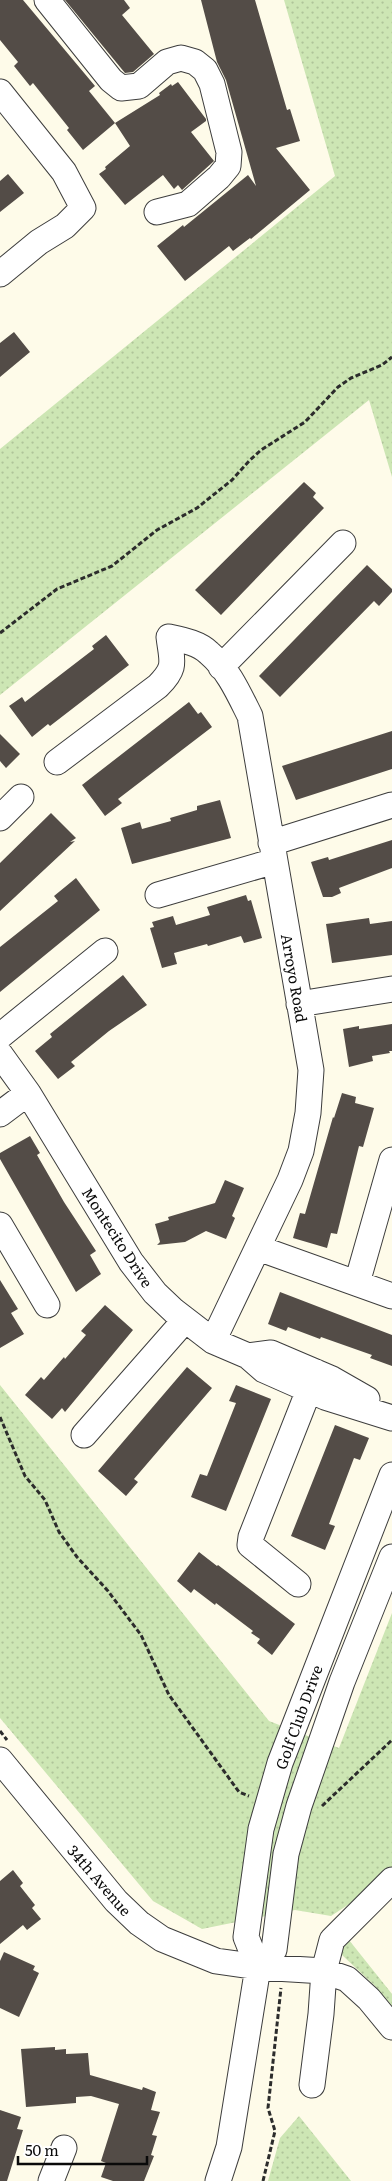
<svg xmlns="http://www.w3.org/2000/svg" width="392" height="2181" font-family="Literata,serif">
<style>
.grass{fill:url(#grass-dots)}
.building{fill:#534c47}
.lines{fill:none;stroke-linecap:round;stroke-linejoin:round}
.minor-casing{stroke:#3d3d3d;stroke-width:27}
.path{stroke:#2c2c2c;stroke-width:3;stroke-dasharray:5 2.5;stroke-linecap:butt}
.minor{stroke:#fff;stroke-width:25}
.labels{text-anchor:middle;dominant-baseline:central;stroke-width:5;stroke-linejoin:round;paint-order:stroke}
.street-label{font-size:15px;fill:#0a0a0a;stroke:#fff}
</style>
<defs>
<pattern id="grass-dots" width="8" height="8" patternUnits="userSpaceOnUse" patternTransform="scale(1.25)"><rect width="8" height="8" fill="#cde6b4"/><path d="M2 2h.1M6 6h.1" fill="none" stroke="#afc499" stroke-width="1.8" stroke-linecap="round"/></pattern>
</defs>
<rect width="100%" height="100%" fill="#fefbe9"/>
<path class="grass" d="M284,0H392V477L369,400L0,695V449L335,176Z
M0,1385L269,1721L339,1748L392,1613V1876L331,1916L295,1910L202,1929L153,1901L0,1718Z
M349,1940L392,1994V2006L374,1985L342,1955L341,1950Z
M299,2116L351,2181H268L280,2138Z"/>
<path class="building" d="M0,0H23L95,86L89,91L115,123L83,150L67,130L69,128L33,83L30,86L14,66L18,62L0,40Z
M65,0H124L130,8L122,15L154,54L133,72L125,73Z
M201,0H255L287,110L290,109L300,141L276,148L310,190L251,239L250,238L233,251L229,246L185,281L157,246L183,225L184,227L248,175L256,186L226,80L217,62Z
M178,82L206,119V121L191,132L214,161L182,190L178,185L174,189L163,175L125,205L99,174L106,169L105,167L130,146L115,123L160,95L159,93L171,84L172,86Z
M8,174L24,193L0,212V181Z
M14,332L30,352L0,377V343Z
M304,482L316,493L313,497L324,508L221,615L195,590Z
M367,565L392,589V592L379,606L374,601L280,697L259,676Z
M106,635L129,665L50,726L48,724L32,737L9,706L22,697L25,702L94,649L92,646Z
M189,702L198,714L201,712L212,727L118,799L122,803L105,816L82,785Z
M392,731V769L296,800L282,766Z
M0,734L20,754L6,768L0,761Z
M220,800L231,838L132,864L121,828L140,822L142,829L171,821L170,818L197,810V806Z
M51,813L76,838L70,842L75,841L0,911V863Z
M392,840V868L339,888L341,893L332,897H323L311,862L328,857L329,860Z
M76,878L100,910L0,992V947L58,901L54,896Z
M246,895L248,901L251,900L262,938L244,943L241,936L208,946L207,944L174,953L177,964L162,968L150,928L154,927L152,922L173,916L176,925L210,915L207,907Z
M369,918L370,924L392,921V955L332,963L326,924Z
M123,975L147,1005L109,1031L71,1062L75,1066L58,1079L35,1051L52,1037L50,1034Z
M392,1024V1051H389L390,1053L372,1056L373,1061L349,1067L343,1029L359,1026V1029Z
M342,1093L356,1097L355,1103L374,1108L363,1147L359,1146L337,1234L331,1233L327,1248L293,1238L300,1213L305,1214L333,1117L334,1118Z
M30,1136L40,1153L37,1155L64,1202L96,1251L90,1255L101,1274L76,1292L0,1159V1153Z
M225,1180L244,1188L232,1216L235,1218L226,1239L206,1231L185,1242L157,1245L160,1242L155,1224L169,1220L168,1217L215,1203Z
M0,1280L18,1309L11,1313L24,1334L0,1348Z
M280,1292L392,1335V1366L370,1358L372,1355L321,1337L320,1339L288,1327L286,1331L268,1324Z
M105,1305L133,1330L65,1412L62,1408L52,1419L25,1395L41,1377L44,1380L64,1357L65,1359L86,1335L81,1331Z
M187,1367L212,1388L134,1479L138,1482L126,1496L98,1471Z
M236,1385L271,1399L226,1511L191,1497L200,1474L207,1476L236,1403L229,1401Z
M335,1425L369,1438L360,1460L354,1458L329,1524L335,1526L325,1550L291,1536Z
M199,1552L217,1566L218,1565L295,1624L272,1655L257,1643L260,1639L251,1633L253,1631L216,1603L215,1605L194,1589L191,1593L177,1581Z
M13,1870L23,1883L20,1886L35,1905L32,1908L41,1919L27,1930L23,1925L0,1944V1881Z
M4,1952L35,1966L33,1970L39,1973L19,2017L0,2008V1961Z
M55,2047V2050L66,2049V2054L88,2053L90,2075L142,2090L143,2087L156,2092L151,2110L160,2112L152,2135L157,2136L151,2155L154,2156L144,2181H113L101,2177L106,2163L101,2161L119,2104L91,2096L76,2097V2103L26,2107L21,2049Z
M0,2110L21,2117L17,2129L23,2130L7,2181H0Z"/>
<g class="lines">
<g class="minor-casing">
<path id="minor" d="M47,0L111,80L121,88L139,86L167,62L181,58L195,62L205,70L212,84L229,152L228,166L219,177L188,204L157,212
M0,92L64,172L83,208L65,226L39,242L0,274
M221,667L343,543
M57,762L158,686C177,667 172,662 169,637C183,640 199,643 209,653C228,669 239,694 250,716L311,1070L308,1113L301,1151L290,1180L213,1341
M0,818L21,797
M271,843L392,805
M158,895L275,861
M299,1004L392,989
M0,1036L105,951
M0,1054L28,1093L131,1262L155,1293L174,1311L213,1341L248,1356L264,1370L325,1397L392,1418
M0,1114L28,1093
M0,1225L47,1305
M258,1248L392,1296
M357,1283L392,1160
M248,1356L271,1353L332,1379L367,1399
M84,1435L185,1320
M298,1584L250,1545L251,1537L316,1372
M0,1760L116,1901L139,1923L162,1939L216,1961L258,1967L324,1971L347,1979L369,1999L392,2027
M258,1967L274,1950L286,1854L299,1806L342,1682L392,1557
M312,2085L321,2014L324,1971L332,1940L392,1880
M51,2181L64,2148
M218,2181L229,2147L258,1967L246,1937L261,1829L280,1763L392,1475"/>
</g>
<path class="path" d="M0,633L57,589L112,566L157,530L197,508L232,480L249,461L261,450L305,422L338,387L351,378L382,365L392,357
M0,1417L25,1476L45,1500L59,1532L77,1557L108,1591L141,1635L169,1695L239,1792L249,1796
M0,1731L7,1740
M322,1806L392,1740
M263,2181L275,2131L268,2108L281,1988"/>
<use href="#minor" class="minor"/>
</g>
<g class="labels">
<g class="street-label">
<text transform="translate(295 978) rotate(80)">Arroyo Road</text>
<text transform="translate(118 1237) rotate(57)">Montecito Drive</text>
<text transform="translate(298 1717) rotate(-70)">Golf Club Drive</text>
<text transform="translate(100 1880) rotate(49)">34th Avenue</text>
</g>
</g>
<path d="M18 2156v8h129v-8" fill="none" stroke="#0a0a0a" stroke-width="2.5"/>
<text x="25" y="2156" font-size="15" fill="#0a0a0a" stroke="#ffffff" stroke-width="4" paint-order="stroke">50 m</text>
</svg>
